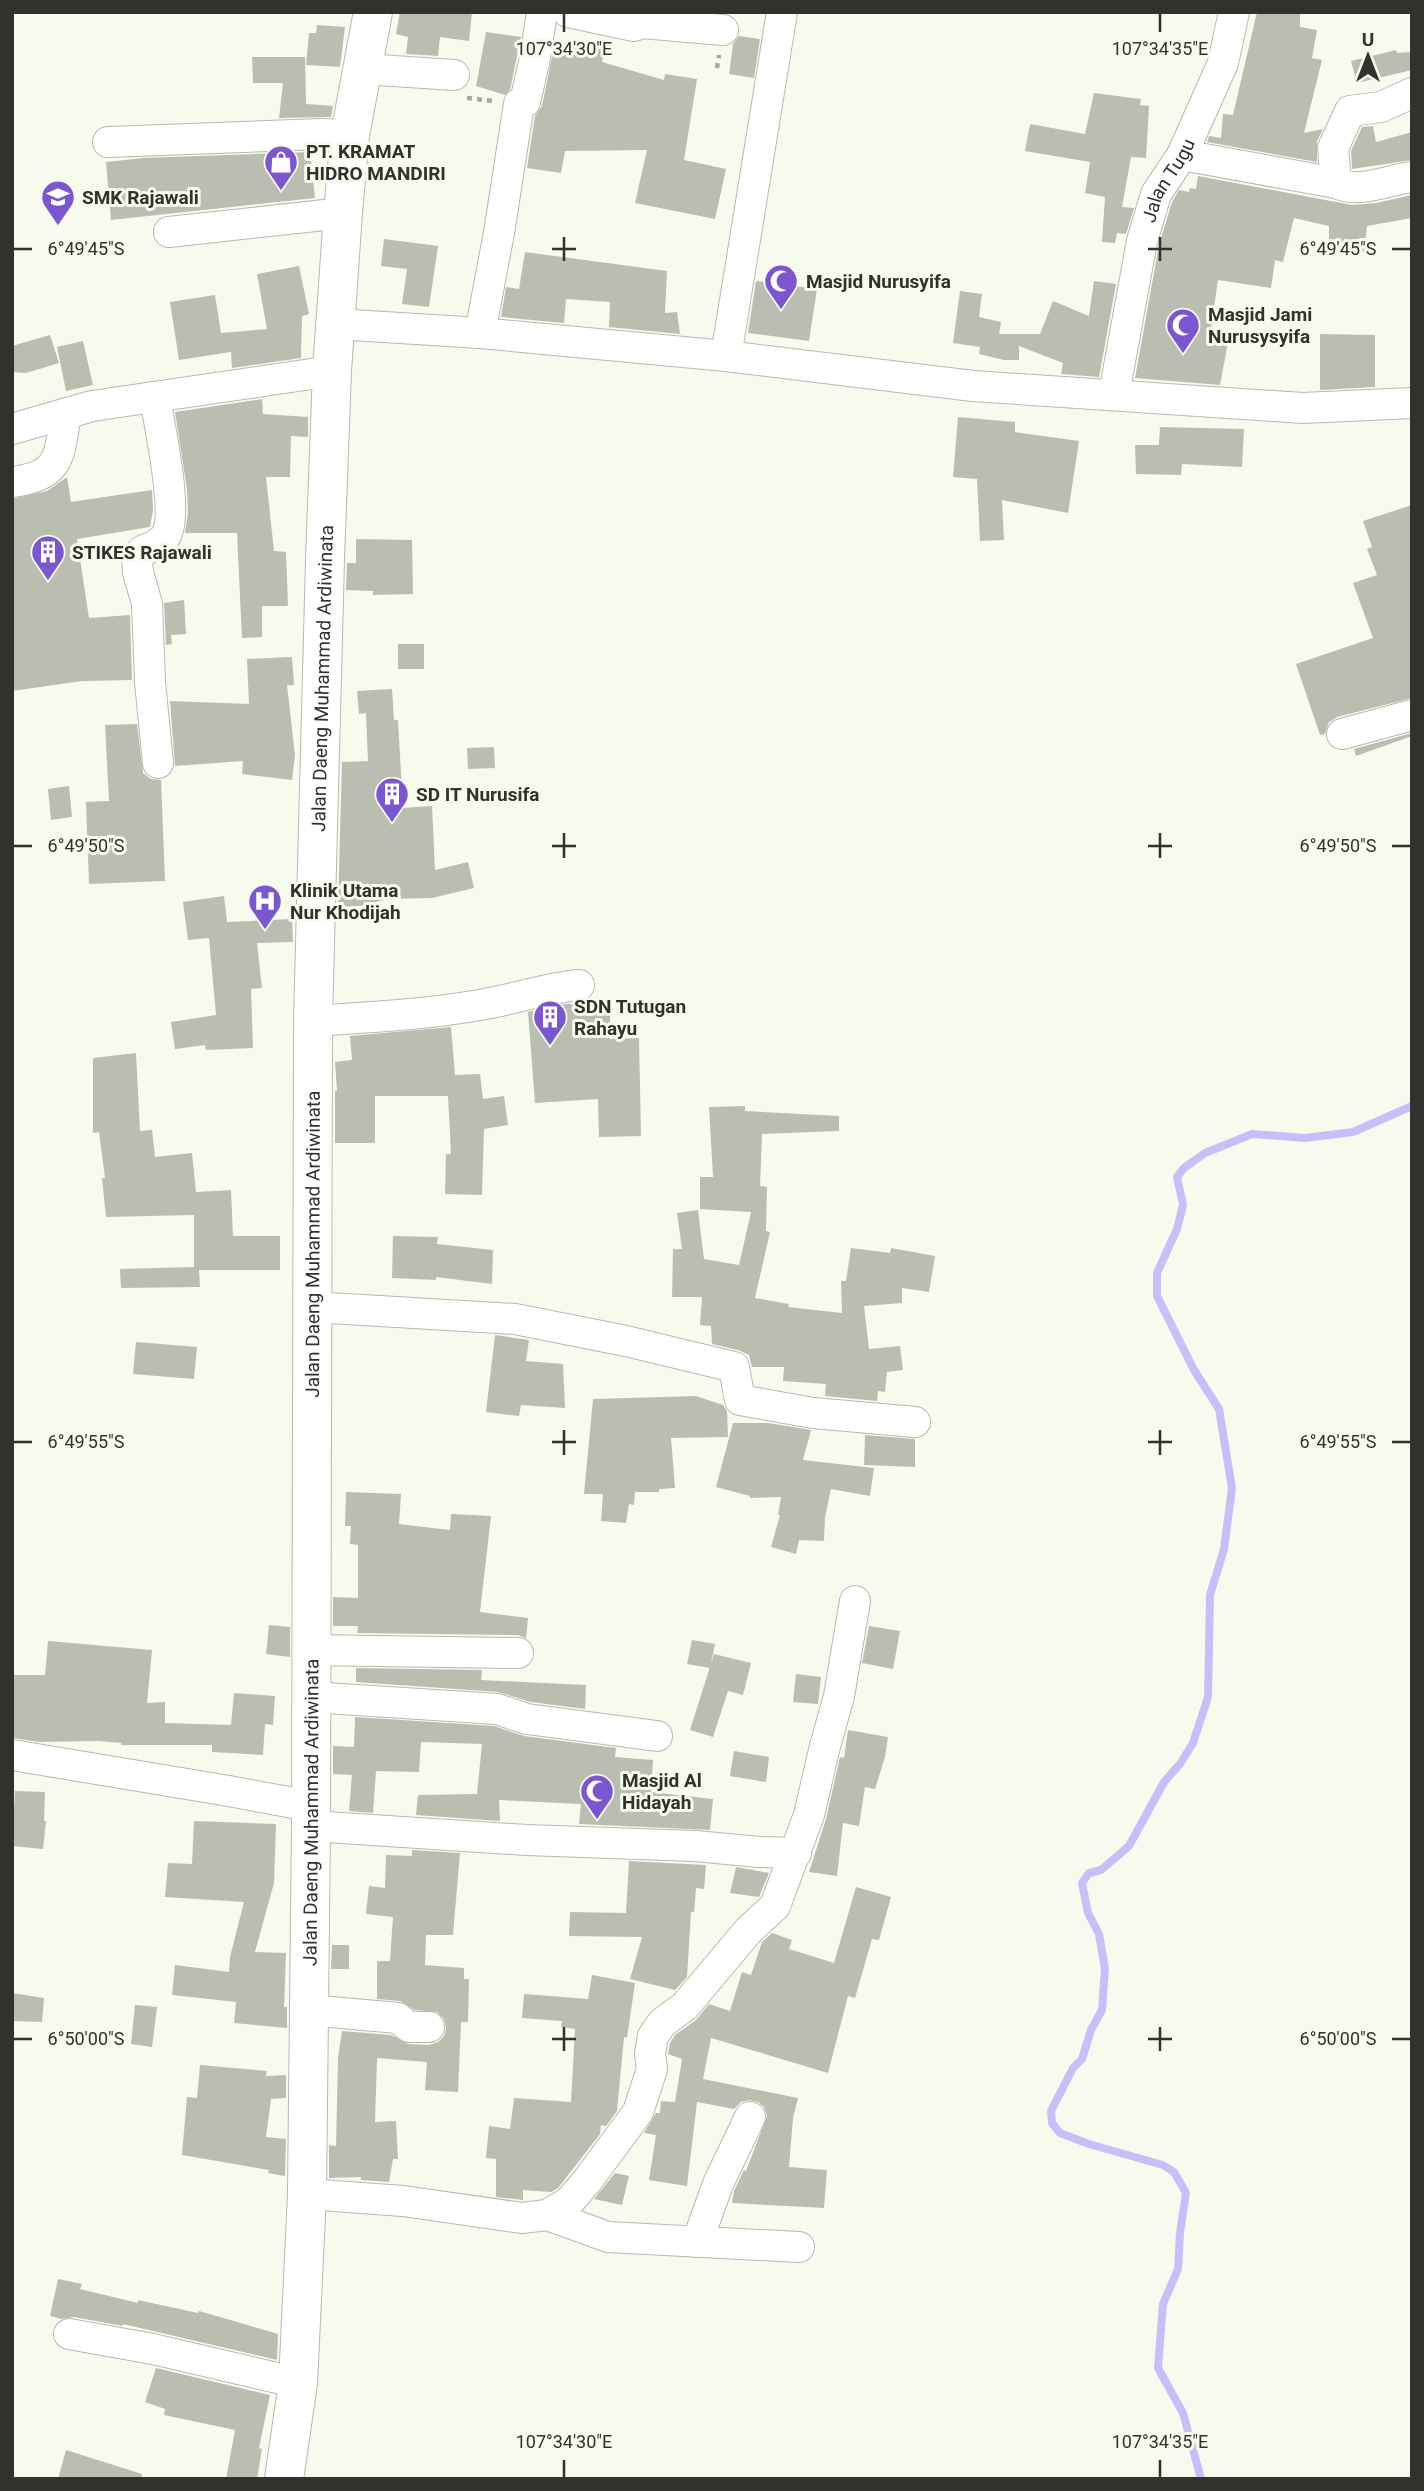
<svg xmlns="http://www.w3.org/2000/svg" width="1424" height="2491" font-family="Roboto,sans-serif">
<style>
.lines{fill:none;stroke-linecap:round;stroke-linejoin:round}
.stream{stroke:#cabefa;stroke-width:8}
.building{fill:#babeb1}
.minor-casing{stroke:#b6baae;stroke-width:32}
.major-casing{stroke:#b6baae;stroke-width:40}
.path{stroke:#a5a89e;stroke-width:4.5;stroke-dasharray:5 5;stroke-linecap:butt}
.minor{stroke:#fff;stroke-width:30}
.major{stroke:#fff;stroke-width:38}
.ticks{fill:none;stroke:#30322d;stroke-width:2.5}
.labels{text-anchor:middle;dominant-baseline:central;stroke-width:6;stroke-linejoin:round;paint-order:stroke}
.poi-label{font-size:19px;font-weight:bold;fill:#30322d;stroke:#f6fbed;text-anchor:start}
.street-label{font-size:19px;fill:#30322d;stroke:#f6fbed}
.ticks-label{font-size:18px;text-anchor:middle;fill:#30322d;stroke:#f6fbed;stroke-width:6;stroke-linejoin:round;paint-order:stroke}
</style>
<rect width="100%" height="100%" fill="#f6fbed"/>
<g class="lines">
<path class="stream" d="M1201,2479L1183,2413L1158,2368L1163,2304L1178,2269L1180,2233L1186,2193L1174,2172L1163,2165L1089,2144L1060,2133L1052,2123L1051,2111L1073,2068L1082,2059L1091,2030L1102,2010L1105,1969L1099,1934L1088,1913L1082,1883L1089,1873L1101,1870L1129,1846L1164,1782L1180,1764L1193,1743L1208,1697L1210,1595L1224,1549L1232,1488L1219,1409L1194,1370L1157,1296V1273L1177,1229L1183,1205L1177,1177L1184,1168L1205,1153L1252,1134L1305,1138L1353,1132L1412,1106"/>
</g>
<path class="building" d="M400,12H472L469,41L440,37L438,56L406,54L408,37L396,34Z
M1257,12H1300V27L1317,30L1312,58L1322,60L1304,133L1323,129L1317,141V162L1207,142L1209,136L1221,138L1223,114L1233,115Z
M317,25L345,27L340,67L306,65L309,33H316Z
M486,32L521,37L510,90L505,95L476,86Z
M739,36L760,39L754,78L729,74L733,44Z
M555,42L605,50L602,62L664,80L665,74L697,79L684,160L726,169L715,219L635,203L647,150L565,151L561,173L527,168L535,116L542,106Z
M1396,50L1397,53L1412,52V70L1357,83L1351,61Z
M252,57H305L306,104L333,106L331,117L279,118L283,83H253Z
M1094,93L1141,99L1140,105L1149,106L1146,158L1131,157L1122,207L1134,208L1126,234L1117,233L1115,243L1102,242L1105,197L1085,193L1090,162L1025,151L1030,124L1085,134Z
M1373,126L1376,142L1412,132V160L1352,169L1351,151L1362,127Z
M310,152L315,198L111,220L106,162L143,158Z
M1198,176L1352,205L1376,203L1412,195V218L1367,226L1364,252L1344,249L1345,242H1329V226L1294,218L1283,262L1275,260L1271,288L1218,280L1211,328L1230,331L1220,385L1135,378L1159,245L1172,202L1179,190L1189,192L1190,188L1196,189Z
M384,239L438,246L429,307L402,304L407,269L381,266Z
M525,252L667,271L665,313L677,312L680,334L609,327L610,302L566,299L564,323L501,317L506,287L519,289Z
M299,266L309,314L302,316L301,358L232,368L231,352L179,360L170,302L215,295L221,333L267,329L257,274Z
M756,281L817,289L809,341L748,333Z
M1094,281L1116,284L1099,377L1061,374L1063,363L1019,346V360H1004L979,354L980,347L953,343L960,291L982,294L979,317L1001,322L999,334H1040L1053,301L1089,316Z
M1320,334L1375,335V387L1320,390Z
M50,335L59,363L26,373L12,372V346Z
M83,341L93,385L66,391L57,347Z
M262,399L263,414L308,417V437L291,436L290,477H266L274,551L286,552L288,606H262V637L242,638L237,533H185L188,512L187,489L175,412Z
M958,417L1015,422V432L1079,441L1068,513L1002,500L1004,540L980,541L977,479L953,477Z
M1160,427L1244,429L1242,467L1182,464L1181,475L1136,474L1135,445H1159Z
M67,477L71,502L152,490L153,510L150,527L77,539L89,618L130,615L132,680L82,681L12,691V499L47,491Z
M1412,505V698L1337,717L1329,722L1325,734L1320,735L1296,664L1373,638L1353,583L1377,575L1367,549L1372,547L1363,521Z
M356,539L412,540L413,594L373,595V591L346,590L347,563H356Z
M184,600L186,634L171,635L172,644L166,645L164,603Z
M398,644H424V669H398Z
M292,657L294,685H287L295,755L292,780L242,774L243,761L175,766L170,701L249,704L247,659Z
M392,689L394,720H398L403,808L432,806L435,870L468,862L474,888L432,898L387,899L360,906L338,907L342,762L368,761L366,713L359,714L357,691Z
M137,724L143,773L151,779L161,780L165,881L89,884L86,802L109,801L105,725Z
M1412,733V736L1356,756L1354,749Z
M494,747L495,768L468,769L467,748Z
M69,786L72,817L51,820L48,789Z
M224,896L227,922L292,919L293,942L257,943L262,988L251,989L253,1048L206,1050L205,1045L175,1049L171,1022L216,1015L209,938L188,940L183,902Z
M566,1004H610V1039L639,1038L641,1136L599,1137L598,1099L535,1103L528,1012Z
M451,1027L455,1075L480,1074L483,1099L504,1096L508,1125L484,1129L482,1195L445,1194L446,1154H451L448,1096H375V1143H335V1091H337L335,1062L352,1060L350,1036Z
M136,1053L140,1131L152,1130L155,1157L192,1153L196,1192L231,1190L233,1236H280V1270H199L200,1287L121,1288L120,1269L194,1267V1215L106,1217L102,1178H105L99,1132L93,1133V1058Z
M745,1106V1111L839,1116V1131L762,1134L760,1186L767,1187L766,1231L770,1232L755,1298L789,1304L788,1307L842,1313L841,1281H846L851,1248L890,1253L891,1248L935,1256L929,1292L902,1288V1303L864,1306L869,1349L900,1346L903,1370L887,1372L885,1392L878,1391L877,1401L825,1396L826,1384L783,1381L784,1367H752L749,1355L738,1350L712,1344L711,1326L700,1325L702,1297H672L673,1249H682L677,1213L698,1210L704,1259L739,1265L751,1212L700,1209V1177H713L709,1107Z
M393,1236L438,1237L437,1244L493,1250L492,1284L436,1277V1280L392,1278Z
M495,1335L529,1340L526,1361L563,1364L565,1408L521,1405L519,1416L486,1412Z
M136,1342L197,1347L194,1379L133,1374Z
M696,1396L723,1405L727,1411L728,1437L671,1438L675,1488L659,1489V1492H635L634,1505L629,1504L626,1523L601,1521L603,1494H584L593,1399Z
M733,1423H768L811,1430L803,1460L874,1468L870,1496L831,1489L825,1517L824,1541L799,1540L796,1554L771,1547L780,1515H778L781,1497L750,1498V1496L716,1487Z
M865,1435L915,1439V1467L864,1465Z
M346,1492L401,1494L399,1524L450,1530L451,1514L491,1516L480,1612L528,1618L526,1638L518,1635L357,1633L358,1626H333V1597L358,1598V1545L350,1544L351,1526H345Z
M269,1625L290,1627V1657L266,1654Z
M869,1626L900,1631L893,1669L862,1663Z
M692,1640L715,1644L710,1668L687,1664Z
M48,1641L152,1650L147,1703L165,1702V1723L231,1725L234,1693L275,1696L273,1725L265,1724L263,1755L212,1752V1745H121V1743L99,1741L39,1742L12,1738V1675H45Z
M714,1654L751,1663L743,1695L728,1691L713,1737L690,1730Z
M356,1668L482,1670L481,1680L586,1685L585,1709L531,1702L498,1692L356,1682Z
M796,1674L821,1677L818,1704L793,1702Z
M355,1717L494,1726L524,1736L616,1748L615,1757L653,1760L651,1792L713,1799L710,1830L579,1824L581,1804L499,1800L500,1821L416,1815L418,1795L477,1794L482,1744L421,1742L419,1772L376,1771L373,1813L349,1811L352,1775L333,1774V1746L354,1747Z
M848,1730L888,1737L885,1757L875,1789L865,1787L859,1826L843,1823L837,1876L809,1872L826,1819L840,1757L844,1758Z
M734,1751L769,1757L766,1782L730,1776Z
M15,1791L45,1792L44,1821H46L43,1849L12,1846Z
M194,1821L276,1824L274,1883L255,1952L286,1953L284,2007H287V2028L234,2023L236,2002L172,1995L175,1965L229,1972L230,1957L244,1902L165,1897L168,1863L192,1864Z
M412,1850L460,1853L453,1935H426L425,1965L464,1968V1979H469L468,2022H461L458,2092L425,2090L427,2062L377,2058L375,2122L396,2121L398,2159H393L389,2182L361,2180V2177L329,2178V2145L336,2146L338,2058L342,2031L391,2035L408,2044L429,2045L438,2042L444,2036L446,2028L444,2019L437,2012L415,2010L400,2001L377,1999V1961H390L393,1917L366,1914L369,1886L385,1888L386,1855L412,1856Z
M629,1861L706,1865L704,1889L696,1888L694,1912H691L687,1977L675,1990L630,1979L642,1937L569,1936L570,1912L626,1913Z
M736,1867L769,1873L759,1897L730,1893Z
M856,1887L891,1897L879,1940L872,1939L855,1998L848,1996L828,2073L711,2038L703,2079L798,2098L793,2118L789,2167L827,2170L824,2208L732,2203L734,2191L744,2170L746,2171L767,2116L764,2107L758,2102L749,2100L741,2102L734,2109L697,2102L687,2186L649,2180L656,2135L644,2133L656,2113H660L661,2101L675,2102L682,2059L668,2054L670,2043L675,2035L696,2020L709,2004L730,2011L742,1972L751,1975L762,1942L772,1933L792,1940L789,1949L834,1963Z
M332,1945H349V1969H331Z
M592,1975L635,1983L627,2038L624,2037L617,2111L606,2126L601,2125L600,2134L558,2188L551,2192L523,2190V2200L496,2197V2159L486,2158L489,2126L510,2129L514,2098L571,2102L575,2029L561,2027L562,2021L522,2018L524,1994L588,1999Z
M12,1993L44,1998L42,2022L12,2021Z
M135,2005L157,2007L152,2047L131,2044Z
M200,2065L267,2071L266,2076L286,2075V2098L271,2099L266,2137L286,2139L285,2176L268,2173L269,2170L182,2155L187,2097L197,2098Z
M615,2173L629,2176L622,2205L594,2199Z
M58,2279L82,2284L80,2289L138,2303V2300L198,2313L199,2311L278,2334L277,2360L123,2324V2326L74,2317L61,2319L50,2316Z
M156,2368L270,2395L259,2448L262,2449L257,2479H226L235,2430L164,2415L165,2409L145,2402Z
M66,2450L142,2474L141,2479H58Z"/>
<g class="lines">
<g class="minor-casing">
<g id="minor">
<path d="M568,12L634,26L642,23L723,30"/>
<path d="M364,69L454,75"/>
<path d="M108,142L321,134L350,135"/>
<path d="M1182,155L1336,183C1360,194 1387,180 1412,177"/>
<path d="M1336,183L1333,148L1350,111L1381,107L1412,93"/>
<path d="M169,232L343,213"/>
<path d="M336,324L480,333L726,356L973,386L1303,408L1412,403"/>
<path d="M480,333L499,233L519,104L525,102L535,58L542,12"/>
<path d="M726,356L782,12"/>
<path id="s1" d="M1114,394L1142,241L1156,194L1182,155L1223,63L1234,12"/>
<path d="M155,397C159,424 180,517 165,537C159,545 151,547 142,551L137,559L138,572L147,604L150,682L158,763"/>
<path d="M12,429L92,406L332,371"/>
<path d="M12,482C62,476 59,455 66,413"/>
<path d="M1342,734L1412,715"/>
<path d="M313,1021C368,1017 424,1015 479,1005C513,1000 544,988 579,985"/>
<path d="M312,1307L515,1319L626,1341L734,1367L740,1400L813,1413L915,1422"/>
<path d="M310,1650L518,1653"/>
<path d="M310,1697L497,1709L527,1719L657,1736"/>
<path d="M12,1755L223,1790L310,1806"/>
<path d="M311,1826L526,1840L695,1846L759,1852L796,1853"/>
<path d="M309,2010L398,2018L409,2027H429"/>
<path d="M307,2194L403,2201L522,2218L547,2215L569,2202L587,2181L638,2112L652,2069L650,2054L653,2036L662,2023L685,2006L748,1931L775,1906L809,1815L824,1750L839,1696L855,1601"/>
<path d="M547,2215L608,2237L799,2247"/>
<path d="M697,2242L718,2184L750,2117"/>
<path d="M69,2334L153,2349L298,2383"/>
</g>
</g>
<g class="major-casing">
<g id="major">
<path id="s2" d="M284,2479L298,2383L307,2194L311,1826L313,1021L325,559L332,371L343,213L350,135L373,12"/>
</g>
</g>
<path class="path" d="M717,68L719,55
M467,98L494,101"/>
<use href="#minor" class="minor"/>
<use href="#major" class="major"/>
</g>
<path class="ticks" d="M564,14V32M1160,14V32M564,237V261M1160,237V261M14,249H32M552,249H576M1148,249H1172M1392,249H1410M564,833V858M1160,833V858M14,846H32M552,846H576M1148,846H1172M1392,846H1410M564,1430V1455M1160,1430V1455M14,1442H32M552,1442H576M1148,1442H1172M1392,1442H1410M564,2027V2051M1160,2027V2051M14,2039H32M552,2039H576M1148,2039H1172M1392,2039H1410M564,2460V2477M1160,2460V2477"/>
<defs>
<g id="shop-pin" transform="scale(1.75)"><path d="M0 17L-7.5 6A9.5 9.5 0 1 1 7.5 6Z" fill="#7b56d0" stroke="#f6fbed"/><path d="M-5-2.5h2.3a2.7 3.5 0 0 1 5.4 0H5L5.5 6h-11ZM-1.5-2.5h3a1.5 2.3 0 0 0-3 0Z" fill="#fff"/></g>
<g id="school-pin" transform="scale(1.75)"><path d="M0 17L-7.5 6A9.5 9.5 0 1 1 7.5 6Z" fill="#7b56d0" stroke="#f6fbed"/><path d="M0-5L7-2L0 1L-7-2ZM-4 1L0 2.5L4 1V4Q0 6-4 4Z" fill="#fff"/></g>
<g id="mosque-pin" transform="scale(1.75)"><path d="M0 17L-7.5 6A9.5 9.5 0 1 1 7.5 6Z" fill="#7b56d0" stroke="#f6fbed"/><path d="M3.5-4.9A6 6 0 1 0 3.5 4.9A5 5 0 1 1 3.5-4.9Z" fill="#fff"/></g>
<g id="building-pin" transform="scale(1.75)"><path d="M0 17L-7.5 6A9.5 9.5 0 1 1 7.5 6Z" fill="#7b56d0" stroke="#f6fbed"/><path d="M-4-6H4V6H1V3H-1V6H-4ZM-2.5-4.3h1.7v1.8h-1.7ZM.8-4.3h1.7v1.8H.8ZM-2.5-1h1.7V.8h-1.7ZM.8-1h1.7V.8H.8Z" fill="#fff"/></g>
<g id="hospital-pin" transform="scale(1.75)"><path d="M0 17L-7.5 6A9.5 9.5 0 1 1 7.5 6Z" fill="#7b56d0" stroke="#f6fbed"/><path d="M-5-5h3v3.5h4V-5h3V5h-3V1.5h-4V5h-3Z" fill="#fff"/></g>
</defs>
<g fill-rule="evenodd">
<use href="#shop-pin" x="281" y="162"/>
<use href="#school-pin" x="58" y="197"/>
<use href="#mosque-pin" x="781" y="281"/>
<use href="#mosque-pin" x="1183" y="325"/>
<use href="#building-pin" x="48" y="552"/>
<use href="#building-pin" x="392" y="794"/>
<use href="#hospital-pin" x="265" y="901"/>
<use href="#building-pin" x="550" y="1017"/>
<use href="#mosque-pin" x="597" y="1791"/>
</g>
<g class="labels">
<g class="poi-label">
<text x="306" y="151">PT. KRAMAT<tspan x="306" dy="22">HIDRO MANDIRI</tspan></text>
<text x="82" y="197">SMK Rajawali</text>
<text x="806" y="281">Masjid Nurusyifa</text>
<text x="1208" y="314">Masjid Jami<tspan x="1208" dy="22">Nurusysyifa</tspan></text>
<text x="72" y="552">STIKES Rajawali</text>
<text x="416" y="794">SD IT Nurusifa</text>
<text x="290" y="890">Klinik Utama<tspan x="290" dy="22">Nur Khodijah</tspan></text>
<text x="574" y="1006">SDN Tutugan<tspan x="574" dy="22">Rahayu</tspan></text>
<text x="622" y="1780">Masjid Al<tspan x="622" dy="22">Hidayah</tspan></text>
</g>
<g class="street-label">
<text stroke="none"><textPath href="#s1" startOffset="222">Jalan Tugu</textPath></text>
<text stroke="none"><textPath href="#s2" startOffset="1802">Jalan Daeng Muhammad Ardiwinata</textPath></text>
<text stroke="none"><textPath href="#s2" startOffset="1236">Jalan Daeng Muhammad Ardiwinata</textPath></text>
<text stroke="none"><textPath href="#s2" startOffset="668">Jalan Daeng Muhammad Ardiwinata</textPath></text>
</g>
</g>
<g class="ticks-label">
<text x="564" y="55">107°34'30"E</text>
<text x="1160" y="55">107°34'35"E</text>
<text x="86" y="255">6°49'45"S</text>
<text x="1338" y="255">6°49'45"S</text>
<text x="86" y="852">6°49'50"S</text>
<text x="1338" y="852">6°49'50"S</text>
<text x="86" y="1448">6°49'55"S</text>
<text x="1338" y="1448">6°49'55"S</text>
<text x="86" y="2045">6°50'00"S</text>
<text x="1338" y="2045">6°50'00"S</text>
<text x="564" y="2448">107°34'30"E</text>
<text x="1160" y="2448">107°34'35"E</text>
</g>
<rect width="1424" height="2491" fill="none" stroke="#30322d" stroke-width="28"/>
<g transform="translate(1368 56)" stroke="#f6fbed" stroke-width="5" paint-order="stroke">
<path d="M0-5L12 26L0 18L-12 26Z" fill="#30322d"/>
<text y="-10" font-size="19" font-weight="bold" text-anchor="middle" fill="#30322d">U</text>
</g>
</svg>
